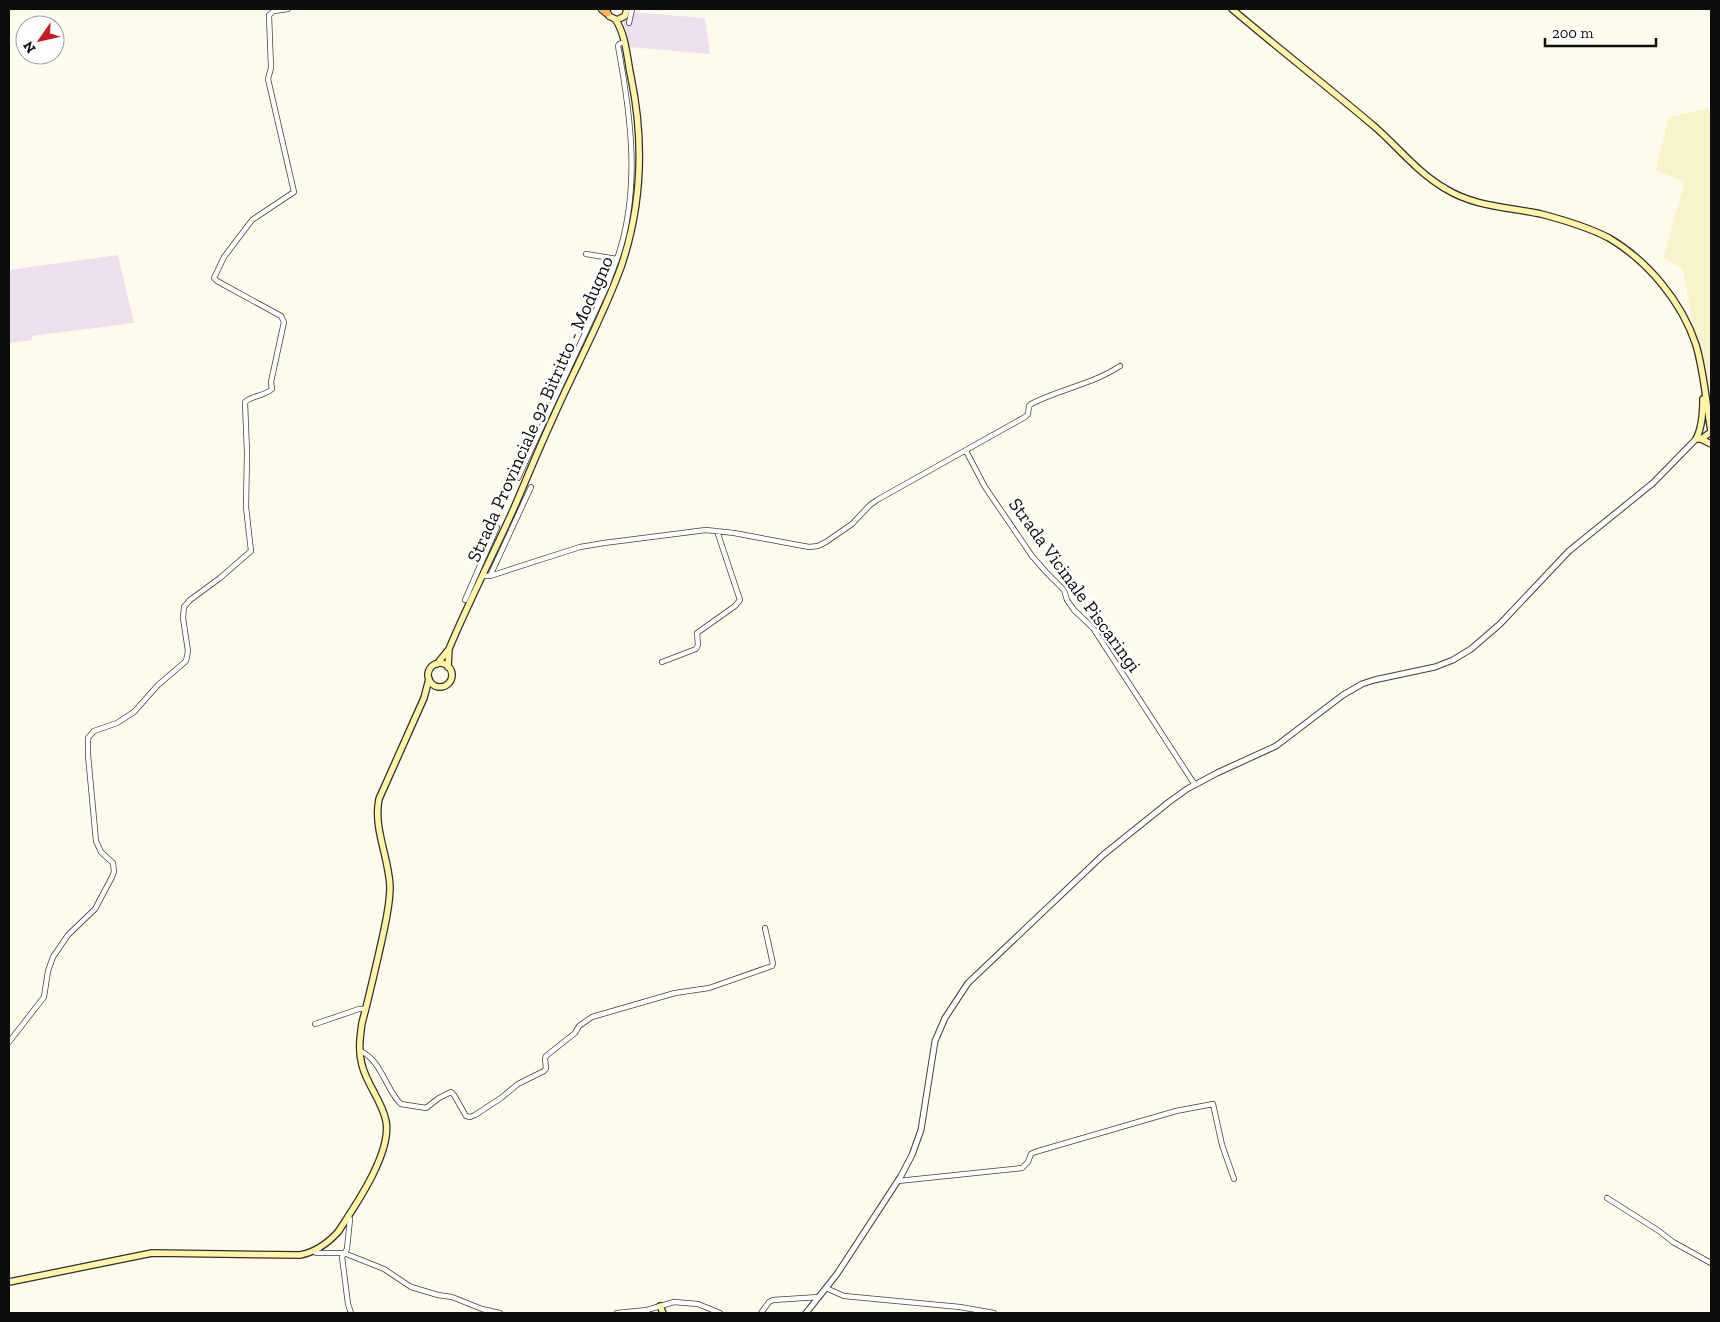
<svg xmlns="http://www.w3.org/2000/svg" width="1720" height="1322" font-family="'Zilla Slab',serif">
<style>
.industrial{fill:#ebe0ec}
.farmland{fill:#f7f3ca}
.lines{fill:none;stroke-linecap:round;stroke-linejoin:round}
.minor-casing{stroke:#404040;stroke-width:6}
.tertiary-casing{stroke:#404040;stroke-width:7}
.secondary-casing{stroke:#2f2f2f;stroke-width:8}
.trunk-casing{stroke:#1e1e1e;stroke-width:9}
.minor{stroke:#fff;stroke-width:4.5}
.tertiary{stroke:#fff;stroke-width:5}
.secondary{stroke:#fff4a7;stroke-width:5.5}
.trunk{stroke:#ffb853;stroke-width:7}
.labels{text-anchor:middle;dominant-baseline:central;stroke-width:5;stroke-linejoin:round;paint-order:stroke}
.street-label{font-size:19px;fill:#0d0d0d;stroke:#fff}
</style>
<rect width="100%" height="100%" fill="#fffbec"/>
<path class="industrial" d="M630,12L705,18L710,54L629,47L624,22Z
M118,255L134,323L32,336V340L9,343V270Z"/>
<path class="farmland" d="M1711,108V429L1683,269L1663,258L1685,182L1656,170L1669,117Z"/>
<g class="lines">
<g class="minor-casing">
<path id="minor" d="M629,23L632,9
M586,254L617,259C641,190 631,116 618,46L619,44L624,42
M966,451L985,487L1032,556L1046,572L1064,590L1067,600L1074,610L1093,628L1195,785
M518,478L607,286L617,259
M483,576H490L580,547L604,543L706,530L734,533L809,547L818,546L826,542L852,524L870,505L877,500L1025,417L1028,414L1029,406L1031,404C1060,389 1093,384 1120,366
M490,576L531,487
M465,600L497,527
M662,662L696,649L698,645L697,633L735,606L740,600L717,531
M315,1024L359,1009H366
M9,1042L44,997L48,971L53,957L68,935L95,909L112,877L114,872L113,863L101,852L96,841L88,755V738L94,731L117,723L134,712L158,685L186,661L188,651L183,618L184,607L190,600L220,578L251,551L246,507L247,453L245,402C253,395 265,396 272,389L271,382L284,322L281,316L217,281L214,278L224,257L252,220L294,192L268,79L271,68L269,15L274,11L288,9
M360,1051C381,1059 387,1092 401,1104L426,1108L439,1098L451,1092L454,1095L466,1116L470,1117L475,1115L501,1098L518,1084L544,1071L546,1068L545,1059L546,1056L575,1033L579,1026L592,1017L675,993L709,988L772,966L773,964L765,928
M898,1181L1022,1168L1028,1162L1031,1154L1035,1152L1176,1111L1213,1104L1222,1145L1234,1179
M1607,1198L1659,1231L1673,1242L1711,1263
M348,1216L350,1219L347,1249L342,1257L348,1304L351,1313
M314,1251L316,1253H344L384,1269L411,1287L438,1295L452,1297L482,1309L500,1313
M826,1288L844,1296L960,1307L994,1313
M617,1313L647,1310L674,1302L698,1304L720,1313
M761,1313L769,1302L773,1300L819,1297"/>
</g>
<g class="tertiary-casing">
<path id="tertiary" d="M806,1313L837,1274L901,1176L912,1155L921,1130L935,1041L945,1018L968,983L1103,855L1169,802L1187,789L1217,773L1276,746L1343,695L1362,684L1374,680L1435,667L1453,660L1471,649L1500,624L1569,551L1653,483L1696,439"/>
</g>
<g class="secondary-casing">
<path id="secondary" d="M1232,9C1279,49 1328,87 1375,127C1399,148 1418,173 1446,189C1475,207 1509,207 1541,214C1564,220 1588,227 1609,238C1648,261 1682,302 1696,345C1704,372 1706,402 1711,431
M606,10L609,16L617,20L625,16L627,9
M1696,439C1702,428 1703,412 1703,399
M1696,439H1701L1711,432
M1701,439L1711,444
M428 675a12 12 0 1 1 24 0a12 12 0 1 1-24 0Z
M437,664L449,649C469,601 493,555 514,508C527,478 539,448 553,418C575,368 602,319 621,267C642,205 644,140 631,77C627,59 626,34 615,19
M448,667L449,649
M9,1282L152,1253L300,1255C316,1252 327,1244 338,1232C355,1206 392,1153 386,1121C382,1101 367,1085 362,1065C358,1051 360,1037 362,1023C369,997 375,970 381,944C385,925 390,906 390,887C389,857 373,829 379,799L424,698L429,679
M660,1306L663,1313"/>
</g>
<g class="trunk-casing">
<path id="trunk" d="M602,9L607,13"/>
</g>
<use href="#minor" class="minor"/>
<use href="#tertiary" class="tertiary"/>
<use href="#secondary" class="secondary"/>
<use href="#trunk" class="trunk"/>
</g>
<g class="labels">
<g class="street-label">
<text transform="translate(540 409) rotate(-66)">Strada Provinciale 92 Bitritto - Modugno</text>
<text transform="translate(1075 585) rotate(54)">Strada Vicinale Piscaringi</text>
</g>
</g>
<rect width="1720" height="1322" fill="none" stroke="#0d0d0d" stroke-width="20"/>
<g transform="translate(40 40) rotate(236)"><circle r="24" fill="#ffffff" stroke="#9e9e9e"/>
<path d="M0-4L9 19L0 12L-9 19Z" fill="#c81a25"/>
<text y="-8" font-size="14" font-weight="bold" text-anchor="middle" fill="#0d0d0d">N</text>
</g>
<path d="M1545 38v8h111v-8" fill="none" stroke="#0d0d0d" stroke-width="2.5"/>
<text x="1552" y="38" font-size="15" fill="#0d0d0d" stroke="#ffffff" stroke-width="4" paint-order="stroke">200 m</text>
</svg>
